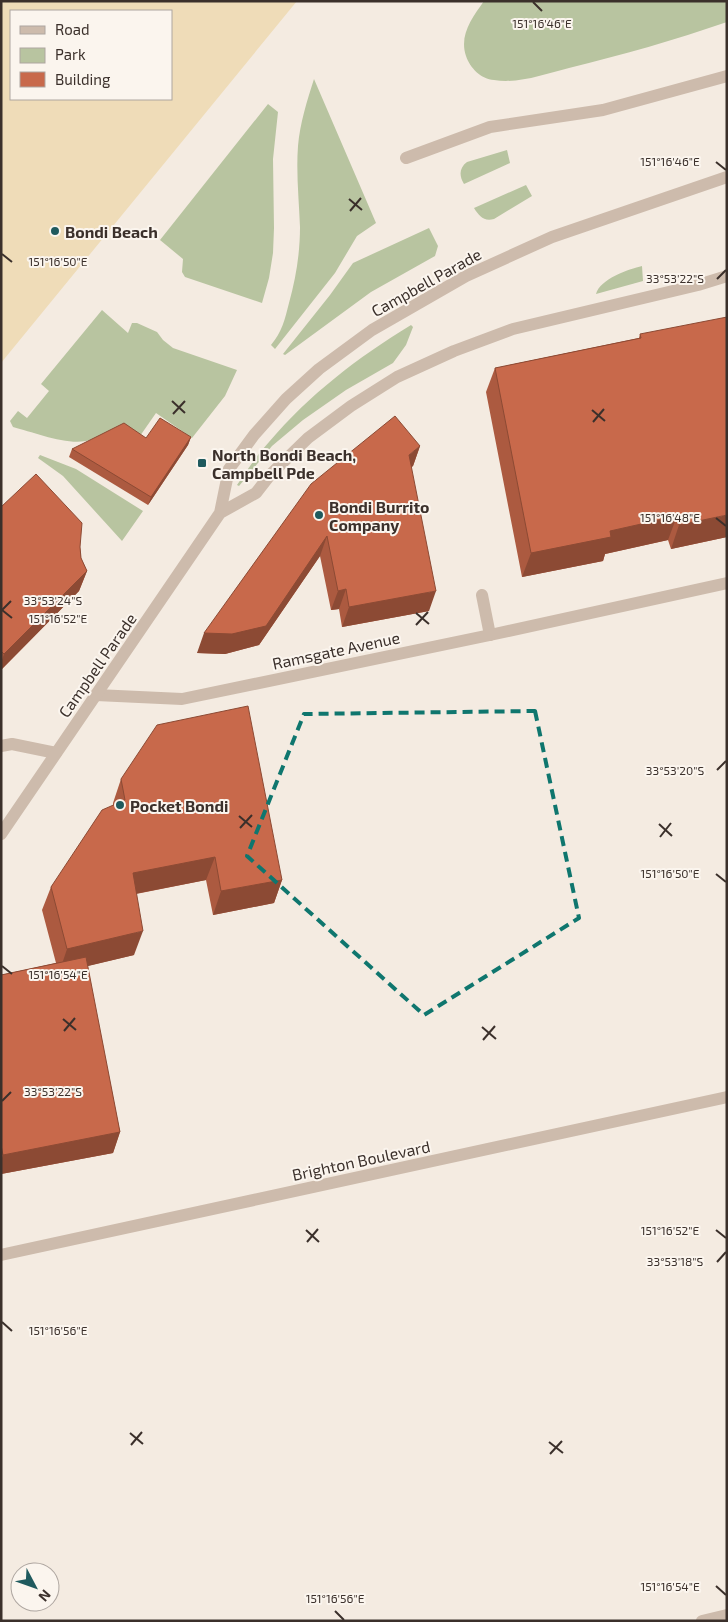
<svg xmlns="http://www.w3.org/2000/svg" width="728" height="1622" font-family="'Exo 2',sans-serif">
<style>
.green{fill:#b8c4a0}
.sand{fill:#efdcb8;fill-rule:evenodd}
.lines{fill:none;stroke-linecap:round;stroke-linejoin:round}
.service{stroke:#cdbbac;stroke-width:12}
.minor{stroke:#cdbbac;stroke-width:12}
.tertiary{stroke:#cdbbac;stroke-width:12}
.wall{fill:#ac5a40}
.shaded-wall{fill:#8c4a34}
.building{fill:#c8694b;stroke:#8c4a34}
.marked{fill:none;stroke:#0f766e;stroke-width:4;stroke-dasharray:10 6;stroke-linejoin:round}
.ticks{fill:none;stroke:#3b302b;stroke-width:2}
.poi-dot{fill:#1f5a5e;stroke:#fbf5ee;stroke-width:2}
.labels{text-anchor:middle;dominant-baseline:central;stroke-width:4;stroke-linejoin:round;paint-order:stroke}
.poi-label{font-size:16px;font-weight:bold;fill:#3b302b;stroke:#fbf5ee;text-anchor:start}
.street-label{font-size:16px;fill:#3b302b;stroke:#fbf5ee}
.ticks-label{font-size:12px;text-anchor:middle;fill:#3b302b;stroke:#fbf5ee;stroke-width:4;stroke-linejoin:round;paint-order:stroke}
</style>
<rect width="100%" height="100%" fill="#f4ebe1"/>
<path class="green" d="M484,1H727V22C675,40 622,55 569,68C545,74 519,84 494,80C481,79 470,68 466,56C459,35 472,18 484,1Z
M314,79L376,223L357,236L335,273L275,349L271,345C282,332 285,319 289,303C296,278 300,253 300,227C299,200 296,173 298,146C300,123 307,101 314,79Z
M268,104L278,112L273,159L274,228L273,253L269,278L262,303L185,277L182,272L183,259L160,240Z
M507,150L510,163L464,184C459,176 459,168 467,162Z
M526,185L532,196L494,219C484,222 479,216 474,208Z
M429,228L438,246L435,256L371,292L285,355L283,354L330,295L353,263Z
M642,266L643,281L596,294C600,279 629,269 642,266Z
M102,310L128,333L132,323H137L157,332L163,340L173,348L237,370L225,396L192,438L156,413L140,436L121,425C110,430 97,439 86,441C65,445 33,432 13,427L10,421L18,411L27,418L49,391L41,384Z
M411,325L413,327L406,345L393,363L346,390L303,420L272,446L239,486L237,485C247,470 257,455 269,442C310,394 357,358 411,325Z
M40,455L76,469L143,511L122,541L63,476L38,458Z"/>
<path class="sand" d="M1,1H297L1,363ZM11,11H171V99H11Z"/>
<g class="lines">
<path class="service" d="M406,158L490,127L603,110L727,76
M482,595L490,635"/>
<path class="minor" d="M96,695L182,699L490,635L727,583
M1,746L12,744L56,753
M1,1255L727,1097
M702,1621L727,1615"/>
<path class="tertiary" d="M220,513L256,493L270,475L308,438L351,406L397,377L454,351L513,329L698,285L727,276
M1,834L220,513L229,469L254,435L286,399L319,369L372,330L466,276L552,237L727,177"/>
</g>
<path class="wall" d="M640,334L727,537L671,549L668,540L605,554L603,561L522,577L486,392L495,368L639,338Z
M191,437L188,445L148,505L69,457L72,449L146,438Z
M420,446L413,466L411,467L429,611L342,627L339,609L331,610L320,556L259,645L225,654L197,653Z
M1,507L80,547L81,558L87,571L79,591L1,670Z
M121,779L282,880L274,903L213,915L206,880L136,894L134,955L87,966L120,1132L113,1153L1,1174V975L56,963L42,910L51,887L113,805V803Z"/>
<path class="shaded-wall" d="M191,437L188,445L148,505L151,497Z
M420,446L413,466L402,475L409,455Z
M727,515V537L671,549L679,525Z
M677,516L668,540L605,554L603,561L522,577L531,553L610,531Z
M327,536L320,556L259,645L225,654L197,653L204,633Z
M87,571L79,591L1,670V663L4,654Z
M346,589L339,609L331,610L338,591Z
M436,591L429,611L342,627L349,607Z
M215,857L206,880L124,896L133,873Z
M282,880L274,903L213,915L221,891Z
M143,931L134,955L59,973L67,949Z
M120,1132L113,1153L1,1174V1161L3,1155Z"/>
<path class="building" d="M727,317V515L679,525L677,516L610,531L611,537L531,553L495,368L641,338L640,334Z
M395,416L420,446L409,455L436,591L349,607L346,589L338,591L327,536L266,626L232,634L204,633L311,484Z
M160,418L191,437L151,497L72,449L124,423L146,438Z
M36,474L82,523L80,547L81,558L87,571L4,654L1,651V507Z
M248,706L282,880L221,891L215,857L133,873L143,931L67,949L51,887L102,810L125,800L121,779L157,725Z
M86,957L120,1132L3,1155L1,1145V975Z"/>
<path class="marked" d="M535,711L579,918L424,1015L247,856L304,714Z"/>
<path class="ticks" d="M533,2L542,11M716,162L726,170M349,199L362,210M350,211L361,198M2,254L12,262M717,279L726,270M172,401L185,413M592,410L605,421M173,414L185,401M593,422L604,409M716,518L726,526M2,610L12,618M2,610L11,601M416,613L429,624M416,625L428,612M717,770L726,761M239,816L252,827M659,824L672,836M240,828L252,815M660,837L671,823M716,874L726,882M2,966L12,974M63,1019L76,1030M482,1027L496,1039M64,1031L75,1018M483,1040L495,1026M2,1101L11,1092M306,1230L319,1242M716,1230L726,1238M307,1242L318,1229M717,1262L726,1252M2,1322L12,1331M130,1433L143,1444M549,1442L563,1453M131,1445L142,1432M550,1454L562,1441M716,1586L726,1595M335,1611L344,1620"/>
<g class="poi-dot">
<circle cx="55" cy="231" r="5"/>
<rect x="197" y="458" width="10" height="10" rx="2.5"/>
<circle cx="319" cy="515" r="5"/>
<circle cx="120" cy="805" r="5"/>
</g>
<g class="labels">
<g class="poi-label">
<text x="65" y="231">Bondi Beach</text>
<text x="212" y="454">North Bondi Beach,<tspan x="212" dy="18">Campbell Pde</tspan></text>
<text x="329" y="506">Bondi Burrito<tspan x="329" dy="18">Company</tspan></text>
<text x="130" y="805">Pocket Bondi</text>
</g>
<g class="street-label">
<text transform="translate(426 282) rotate(-29)">Campbell Parade</text>
<text transform="translate(336 650) rotate(-12)">Ramsgate Avenue</text>
<text transform="translate(97 665) rotate(-55)">Campbell Parade</text>
<text transform="translate(361 1160) rotate(-12)">Brighton Boulevard</text>
</g>
</g>
<g class="ticks-label">
<text x="542" y="28">151°16'46"E</text>
<text x="670" y="166">151°16'46"E</text>
<text x="58" y="266">151°16'50"E</text>
<text x="675" y="283">33°53'22"S</text>
<text x="670" y="522">151°16'48"E</text>
<text x="53" y="605">33°53'24"S</text>
<text x="58" y="623">151°16'52"E</text>
<text x="675" y="775">33°53'20"S</text>
<text x="670" y="878">151°16'50"E</text>
<text x="58" y="979">151°16'54"E</text>
<text x="53" y="1096">33°53'22"S</text>
<text x="670" y="1235">151°16'52"E</text>
<text x="675" y="1266">33°53'18"S</text>
<text x="58" y="1335">151°16'56"E</text>
<text x="670" y="1591">151°16'54"E</text>
<text x="335" y="1603">151°16'56"E</text>
</g>
<rect width="728" height="1622" fill="none" stroke="#3b302b" stroke-width="5"/>
<rect x="10" y="10" width="162" height="90" fill="#fbf5ee" stroke="#aea6a0"/>
<rect x="20" y="26" width="25" height="8" fill="#cdbbac" stroke="#aea6a0"/>
<text x="55" y="35" font-size="15" fill="#3b302b">Road</text>
<rect x="20" y="48" width="25" height="15" fill="#b8c4a0" stroke="#aea6a0"/>
<text x="55" y="60" font-size="15" fill="#3b302b">Park</text>
<rect x="20" y="72" width="25" height="15" fill="#c8694b" stroke="#aea6a0"/>
<text x="55" y="85" font-size="15" fill="#3b302b">Building</text>
<g transform="translate(35 1587) rotate(131)"><circle r="24" fill="#fbf5ee" stroke="#aea6a0"/>
<path d="M0-4L9 19L0 12L-9 19Z" fill="#1f5a5e"/>
<text y="-8" font-size="14" font-weight="bold" text-anchor="middle" fill="#3b302b">N</text>
</g>
</svg>
